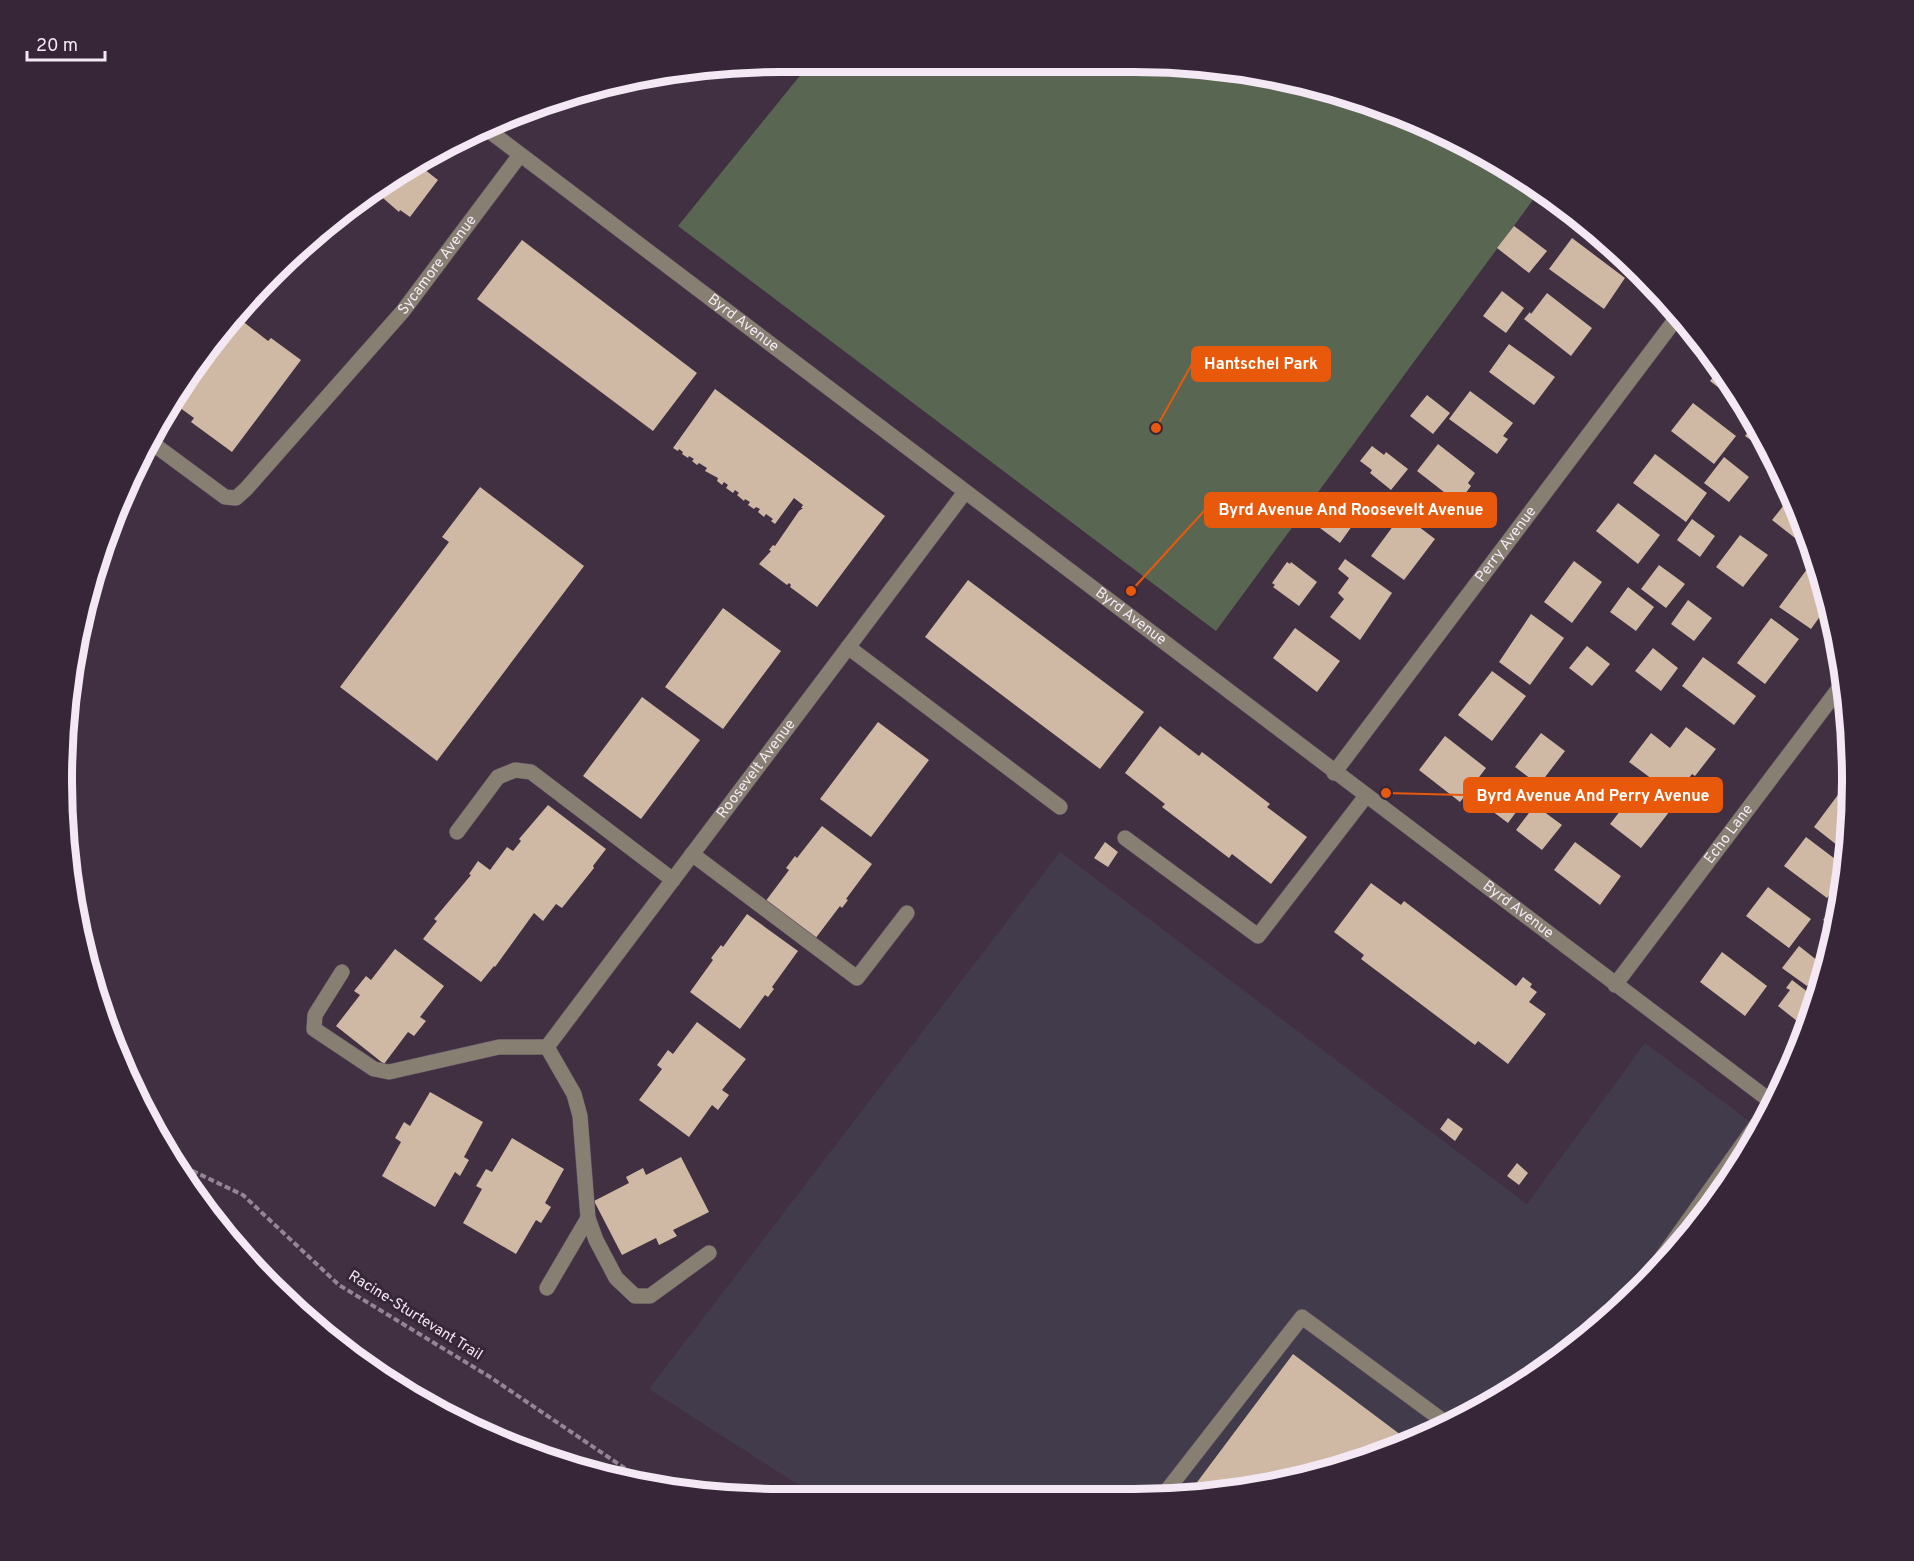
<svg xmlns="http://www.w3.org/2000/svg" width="1914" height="1561" font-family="Overpass,sans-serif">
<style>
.industrial{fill:#423b4c}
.green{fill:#596652}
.building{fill:#cfb8a4}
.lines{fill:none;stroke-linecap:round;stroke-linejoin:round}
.minor-casing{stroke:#5d4d5e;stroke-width:16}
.path{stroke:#938594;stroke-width:4;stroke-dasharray:6 3;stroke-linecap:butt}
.minor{stroke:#877f72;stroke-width:15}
.labels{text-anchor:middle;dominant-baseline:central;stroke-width:6;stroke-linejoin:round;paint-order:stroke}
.street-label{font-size:15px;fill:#f3e8f3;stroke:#372638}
.rim{fill:none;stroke:#f3e8f3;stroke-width:8}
.leader{fill:none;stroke:#e8590c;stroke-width:2}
.callout-dot{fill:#e8590c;stroke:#372638;stroke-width:2}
.callout{fill:#e8590c;stroke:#e8590c;stroke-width:2}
.callout-label{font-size:16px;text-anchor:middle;font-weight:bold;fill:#fff}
</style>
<rect width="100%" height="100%" fill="#413042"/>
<path class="industrial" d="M1060,852L1527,1204L1645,1043L1761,1130L1756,1140L1674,1255L1571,1351L1451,1425L1319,1475L1180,1498H819L649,1389Z"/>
<path class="green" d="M811,62L1181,63L1274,75L1408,116L1533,182L1541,189L1216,631L678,226Z"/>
<path class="building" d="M415,162L438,180L410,217L400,210L399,212L376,192Z
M1547,194L1571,214L1565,221L1541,202Z
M1514,226L1547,251L1529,273L1497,248Z
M1572,238L1625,278L1604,309L1549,269Z
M522,240L697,373L653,431L477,299Z
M1502,291L1524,308L1506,333L1483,316Z
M1547,293L1592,328L1571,356L1524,319L1530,312L1531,314Z
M236,316L268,341L271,338L301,360L232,452L191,422L194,418L172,402L182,381Z
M1509,344L1555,377L1534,405L1489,372Z
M1720,368L1731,381L1748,410L1710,381Z
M715,389L885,516L817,607L790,587L791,585L789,583L787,585L759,564L771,551L769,550L773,545L775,546L799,511L803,508H801L803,505L794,498L775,524L771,521L773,519L766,514L764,517L758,512L760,509L756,507L754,509L748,505L750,502L745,499L744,501L737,495L739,493L735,490L733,493L726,488L728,485L724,482L722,485L717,481L718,478L705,471L707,468L699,463L697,465L692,461L694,459L689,456L688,458L682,454L683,452L679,449L678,451L673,448Z
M1470,391L1513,423L1503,436L1508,439L1497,454L1449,419Z
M1427,395L1450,413L1433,434L1410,416Z
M1693,403L1736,436L1714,464L1671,431Z
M1755,423L1772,452L1771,454L1745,436Z
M1438,444L1475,473L1468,483L1471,486L1458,503L1417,471Z
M1372,446L1384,455L1386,452L1408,469L1391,490L1370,473L1372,470L1360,461Z
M1655,454L1707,493L1686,522L1633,483Z
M1724,457L1749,477L1729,502L1704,483Z
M480,487L584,566L437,761L340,687L449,542L442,537Z
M1791,496L1803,528L1795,538L1772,520Z
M1333,502L1357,519L1340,543L1316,525Z
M1618,503L1660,535L1638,564L1596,531Z
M1402,514L1435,539L1404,580L1371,556Z
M1692,519L1715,536L1700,557L1677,540Z
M1740,535L1768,555L1743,587L1716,567Z
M1345,559L1392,593L1360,640L1330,617L1344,599L1338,593L1349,578L1338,569Z
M1574,561L1602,582L1572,623L1544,602Z
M1813,561L1816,563L1829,600L1825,605L1826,608L1811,629L1779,607Z
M1287,562L1290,564L1291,562L1317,582L1299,606L1273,587L1275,585L1272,583Z
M1659,565L1685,584L1666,608L1641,589Z
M968,580L1144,712L1100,769L925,637Z
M1628,587L1654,607L1636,631L1610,612Z
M1688,600L1712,618L1694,641L1671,624Z
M723,608L781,651L723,729L665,687Z
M1531,614L1564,638L1530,685L1499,662Z
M1771,618L1799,639L1765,684L1737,663Z
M1295,628L1340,661L1317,692L1273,658Z
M1587,646L1610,664L1592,686L1569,668Z
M1653,648L1678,668L1661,691L1635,671Z
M1703,657L1756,696L1734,725L1682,686Z
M1492,671L1526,696L1492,741L1458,715Z
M642,697L700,740L641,819L583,776Z
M878,722L929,760L871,837L820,799Z
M1160,726L1199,756L1202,752L1270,804L1267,807L1307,837L1271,884L1232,854L1229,858L1162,807L1165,804L1125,773Z
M1686,727L1716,749L1695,776L1692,774L1675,796L1629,762L1651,733L1670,748Z
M1541,733L1565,751L1539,785L1515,767Z
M1445,736L1486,768L1460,802L1419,770Z
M1849,780L1847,842L1842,849L1814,827Z
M1501,782L1525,800L1508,823L1484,805Z
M1642,783L1673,807L1641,848L1610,824Z
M548,805L606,849L593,866L594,868L562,908L556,904L543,921L534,913L495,967L494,966L481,982L423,939L437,921L434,919L471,875L469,874L478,861L490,870L507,847L513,851L521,841L519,839Z
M1535,805L1562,825L1542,850L1516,830Z
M822,826L872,864L846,899L848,900L842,908L840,906L815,939L765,902L789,870L786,868L795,856L797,858Z
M1806,837L1847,868L1846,871L1827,898L1784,866Z
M1105,842L1118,852L1108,867L1094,858Z
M1575,842L1621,876L1600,905L1554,870Z
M1371,883L1401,905L1404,901L1516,986L1523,977L1532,984L1530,987L1537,992L1529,1002L1546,1014L1508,1064L1478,1041L1475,1045L1361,959L1364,955L1334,932Z
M1768,887L1811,919L1789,948L1746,916Z
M1842,894L1834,928L1823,920Z
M747,914L798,951L772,987L774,989L768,997L765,995L740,1029L690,992L713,960L711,958L721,945L723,947Z
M1799,946L1823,965L1807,986L1782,968Z
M395,949L444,986L420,1017L426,1021L414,1036L408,1032L384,1064L336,1026L360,995L354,991L366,976L371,980Z
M1722,952L1767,986L1745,1016L1700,982Z
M1792,980L1817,999L1815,1008L1802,1025L1778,1006L1790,990L1786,988Z
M697,1022L746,1059L722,1090L729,1095L718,1110L712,1105L689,1137L639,1100L662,1069L657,1065L668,1050L673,1054Z
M430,1092L483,1122L464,1157L469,1160L460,1176L455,1172L435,1207L382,1176L401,1142L395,1138L404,1122L410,1126Z
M1448,1118L1463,1129L1455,1141L1440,1129Z
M512,1138L564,1169L545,1203L551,1207L541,1223L536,1220L516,1254L463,1223L482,1189L476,1186L486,1169L492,1172Z
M681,1157L709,1212L673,1230L677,1236L659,1245L656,1238L622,1255L594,1201L629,1183L626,1177L643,1168L646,1175Z
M1517,1163L1528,1173L1519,1185L1507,1176Z
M1293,1354L1409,1441L1319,1475L1186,1497Z"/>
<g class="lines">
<g class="minor-casing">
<g id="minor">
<path id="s1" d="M488,130L1773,1103"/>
<path id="s2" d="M152,443L225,497L236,498L246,489L403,311L520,155"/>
<path d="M848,647L1060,807"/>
<path id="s3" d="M1334,773L1678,316"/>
<path d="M457,832L498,777L515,770L531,772L673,880"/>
<path d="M1125,838L1258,936L1366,796"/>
<path d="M692,854L857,978L907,913"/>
<path d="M342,972L315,1015L314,1029L374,1069L389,1072L499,1047H547"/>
<path id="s4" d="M1615,985L1843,683"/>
<path id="s5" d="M547,1047L965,492"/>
<path d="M547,1047L574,1094L580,1116L588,1218L596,1240L616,1278L635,1296H650L709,1253"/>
<path d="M1643,1284L1772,1103"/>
<path d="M547,1288L588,1218"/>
<path d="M1161,1498L1302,1317L1450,1426"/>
</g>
</g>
<path class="path" d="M176,1163L243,1195L339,1285L490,1377L648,1484"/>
<use href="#minor" class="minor"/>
</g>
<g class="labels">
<g class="street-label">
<text stroke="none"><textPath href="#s2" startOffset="410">Sycamore Avenue</textPath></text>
<text stroke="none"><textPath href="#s1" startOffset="320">Byrd Avenue</textPath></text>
<text stroke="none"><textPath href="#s3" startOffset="286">Perry Avenue</textPath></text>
<text stroke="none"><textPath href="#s1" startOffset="806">Byrd Avenue</textPath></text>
<text stroke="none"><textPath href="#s5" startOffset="348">Roosevelt Avenue</textPath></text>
<text stroke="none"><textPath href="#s4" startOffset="189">Echo Lane</textPath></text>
<text stroke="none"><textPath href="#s1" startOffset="1292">Byrd Avenue</textPath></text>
<text transform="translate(415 1316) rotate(32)">Racine-Sturtevant Trail</text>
</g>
</g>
<path d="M0 0H1914V1561H0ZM780 72H1134A708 708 0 0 1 1842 780V781A708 708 0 0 1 1134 1489H780A708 708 0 0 1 72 781V780A708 708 0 0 1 780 72Z" fill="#372638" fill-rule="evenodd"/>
<path class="rim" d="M780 72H1134A708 708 0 0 1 1842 780V781A708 708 0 0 1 1134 1489H780A708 708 0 0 1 72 781V780A708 708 0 0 1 780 72Z"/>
<path class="leader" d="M1156 428L1192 364M1131 591L1205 510M1386 793L1464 795"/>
<g class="callout-dot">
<circle cx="1156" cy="428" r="6"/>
<circle cx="1131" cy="591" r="6"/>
<circle cx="1386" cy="793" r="6"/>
</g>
<g class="callout">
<rect x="1192" y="347" width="138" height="34" rx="6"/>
<rect x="1205" y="493" width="291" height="34" rx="6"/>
<rect x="1464" y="778" width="258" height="34" rx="6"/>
</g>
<g class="callout-label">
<text x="1261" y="369">Hantschel Park</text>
<text x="1351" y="515">Byrd Avenue And Roosevelt Avenue</text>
<text x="1593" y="801">Byrd Avenue And Perry Avenue</text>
</g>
<path d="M27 51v9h78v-9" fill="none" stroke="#f3e8f3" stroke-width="3"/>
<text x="36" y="51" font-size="18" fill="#f3e8f3" stroke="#372638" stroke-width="4.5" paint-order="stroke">20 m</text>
</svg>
